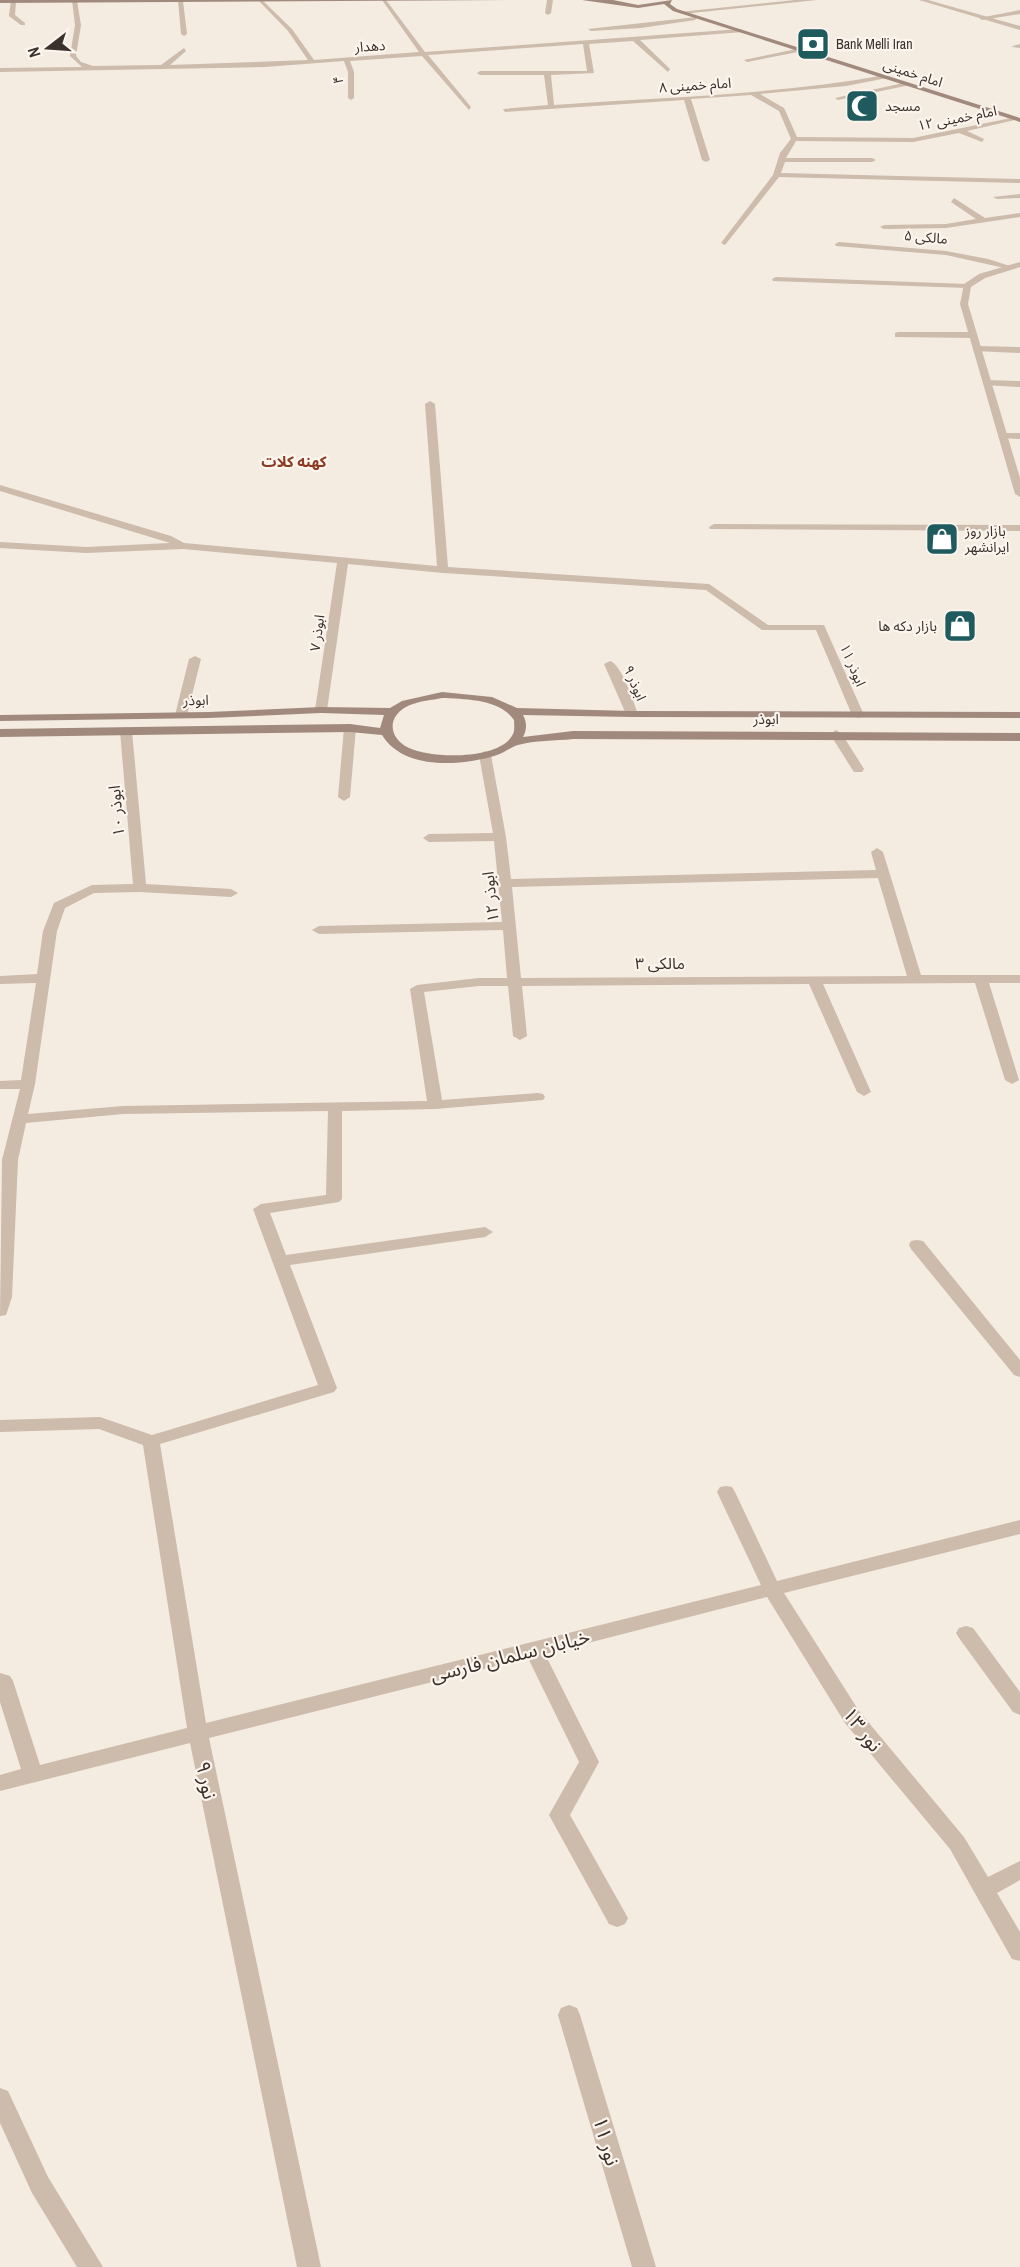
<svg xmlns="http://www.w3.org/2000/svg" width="1020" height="2267" font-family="'Archivo Narrow','Noto Sans Arabic',sans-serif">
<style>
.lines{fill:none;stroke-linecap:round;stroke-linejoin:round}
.minor{fill:#cdbbac;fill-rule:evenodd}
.tertiary{fill:#cdbbac;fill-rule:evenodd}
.secondary{fill:#a18a7d;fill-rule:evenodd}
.labels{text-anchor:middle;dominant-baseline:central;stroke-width:4.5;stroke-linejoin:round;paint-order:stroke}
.far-poi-label{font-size:14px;fill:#3b302b;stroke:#fbf5ee;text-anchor:start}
.far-street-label{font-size:14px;fill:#3b302b;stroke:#fbf5ee}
.far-neighbourhood-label{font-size:15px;font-weight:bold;fill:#8c3b22;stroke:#fbf5ee}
.street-label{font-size:16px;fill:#3b302b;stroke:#fbf5ee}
.near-street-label{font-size:20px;fill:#3b302b;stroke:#fbf5ee}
</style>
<rect width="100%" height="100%" fill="#f4ebe1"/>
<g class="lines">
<path class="minor" d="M11,0L16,1L15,15L25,23V25H21L9,16Z
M72,0L77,1L81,25L76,56L81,62L93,66L161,65L184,48L186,51L170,65L308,60L288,31L258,0H262L292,29L314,60L419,52L382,0H386L425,52L741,29L743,32L640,40L670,69L668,72L633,41L589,44L594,73L551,75L554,105C664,97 776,95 885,75L887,78L846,86L760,94L784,108L797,137L913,138L1016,117L1019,119L967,131L984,139L982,142L959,133L913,142L796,141L786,158H872L876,160L872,162H785L781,173L1020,179V183L779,177L725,245L721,243L773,175L780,153L791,139L779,111L751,95L691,99L710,160L706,162L702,160L684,100L505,112L503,109L548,105L544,75H480L477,73L480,71H587L583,44L428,55L471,107L469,110L422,56L350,61L354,72V98L351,100L348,98V72L344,61L265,67L0,72V68L82,67L70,56L75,25Z
M178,0L183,1L187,34L184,36L181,34Z
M547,0H553L551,13L548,15L545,13Z
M795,0H817L682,14L679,12Z
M1020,10V14L982,20L979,18Z
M697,17L695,20L641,28L591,31L588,29Z
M1020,44V48L1012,47L1013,46Z
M801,48L803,51L747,62L744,60Z
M908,82L910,85L838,100L835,98Z
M1020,194V198L997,199L993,197Z
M954,198L985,218L1020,213V217L946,228L884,229L880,227L884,225L946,224L976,219L951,202Z
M839,242L946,251L988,259L1013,267L1009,269L946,255L836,246L835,244Z
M776,277L967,284L971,286L967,288L773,281L772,279Z
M898,332H973L977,335L973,338L895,337V333Z
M977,346L1020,347V353L974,351L973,349Z
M987,380L1020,381V387L984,385L983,383Z
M430,401L435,404L448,567L709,584L768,625H824L864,715L862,717L858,718L852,715L816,630H762L706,590L443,573L348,564L327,710L321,713L315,710L337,563L183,549L86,553L0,548V542L86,547L170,543L0,491V485L171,536L184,543L437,566L425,404Z
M1003,433H1020V439L1000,438L998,436Z
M714,524L1020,525V531L710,529L709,527Z
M195,656L201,659L187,715L181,718L177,717L175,715L189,659Z
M610,661C622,665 633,701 638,714L636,716H628L626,714L604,664Z
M350,724L356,728L350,797L344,801L338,797L344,728Z
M126,727L132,731L146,884L231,889L238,893L231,897L140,892L94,893L65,908L57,931L35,1084L28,1114L123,1106L427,1101L410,989L417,985L479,978H507L503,930L319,934L312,930L319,926L502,922L494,841L429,842L423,838L429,834L493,833L479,755L485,751L491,755L506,837L511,879L876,870L871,852L877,848L883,852L921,975H1020V983H989L1019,1080L1012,1084L1005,1080L975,983L823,984L871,1092L864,1096L857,1092L809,984L522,986L527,1036L520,1040L513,1036L508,986H479L424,992L442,1100L538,1093L543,1094L545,1097L543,1100L435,1109L342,1111V1199L339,1202L270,1213L286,1255L485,1227L493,1232L485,1237L290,1265L337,1388L334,1392L160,1444L206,1723L761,1585L717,1492L720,1487L726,1486L732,1487L735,1492L777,1581L1020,1520V1534L784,1593L859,1711L964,1837L988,1877L1020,1861V1880L997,1893L1020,1932V1961L1012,1959L950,1849L845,1723L767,1597L545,1654L599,1762L570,1815L628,1918L625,1924L617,1927L609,1924L549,1815L579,1762L528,1658L209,1738L321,2267H297L190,1743L0,1791V1775L21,1769L0,1702V1673L10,1676L13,1681L40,1765L187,1728L143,1445L99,1429L0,1432V1420L100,1417L152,1435L318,1385L253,1209L261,1204L326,1195L328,1111L123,1114L26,1123L18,1160L12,1297L6,1315L0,1316L2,1160L20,1089H0V1081L21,1080L36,983L0,984V976L37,974L43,931L54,903L92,885L133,884L120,731ZM878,878L907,976L521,978L512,887Z
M836,730L842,734L864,769L862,772H854L852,769L830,734Z
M917,1240L923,1241L1020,1360V1377L1014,1375L911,1249L909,1245L911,1241Z
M966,1626L973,1628L1020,1692V1715L1013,1712L959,1638L956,1633L959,1628Z
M569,2005L577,2008L580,2015L656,2267H632L558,2015L561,2008Z
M0,2088L8,2091L48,2177L103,2267H77L32,2193L0,2123Z"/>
<path class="tertiary" d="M919,0H928L1020,26V30Z
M1020,262V267L985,278L971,287L968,304L1020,478V497L1015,494L960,304L964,284L979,274Z"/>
<path class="secondary" d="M0,0H515L0,3Z
M582,0H613L638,5L672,0L670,4L677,9L1020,118V122L673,11L664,4L638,8Z
M442,692L492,697L517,708L632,711L1020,712V718L632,717L523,715C527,722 527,730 523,737L573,731L1020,733V741L573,739C555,741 535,740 518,745C511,747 504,753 497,755C463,766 404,771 382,735L350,732L0,737V729L350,724L380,728L384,715L321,713L209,718L0,721V715L209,712L321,707L390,708L402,701ZM442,698C465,699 500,699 514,720C514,724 515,730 513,734C501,760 432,759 409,748C387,737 387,715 410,705C420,701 432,700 442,698Z"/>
</g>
<defs>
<g id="bank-square" transform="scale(1.725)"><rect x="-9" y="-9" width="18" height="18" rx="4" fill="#1f5a5e" stroke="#fbf5ee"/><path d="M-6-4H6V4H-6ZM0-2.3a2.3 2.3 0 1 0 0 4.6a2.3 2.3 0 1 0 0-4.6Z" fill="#fff"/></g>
<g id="mosque-square" transform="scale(1.725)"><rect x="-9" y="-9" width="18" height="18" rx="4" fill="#1f5a5e" stroke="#fbf5ee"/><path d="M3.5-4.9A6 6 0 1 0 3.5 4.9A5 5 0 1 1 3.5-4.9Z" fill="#fff"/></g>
<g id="shop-square" transform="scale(1.725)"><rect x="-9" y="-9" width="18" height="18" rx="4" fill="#1f5a5e" stroke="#fbf5ee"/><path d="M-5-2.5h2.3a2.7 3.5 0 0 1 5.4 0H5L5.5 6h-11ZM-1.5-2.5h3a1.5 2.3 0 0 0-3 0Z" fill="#fff"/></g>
</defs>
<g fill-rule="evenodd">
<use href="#bank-square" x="813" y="44"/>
<use href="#mosque-square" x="862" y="106"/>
<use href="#shop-square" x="942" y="539"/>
<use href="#shop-square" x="960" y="626"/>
</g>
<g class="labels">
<g class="far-poi-label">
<text x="836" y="44">Bank Melli Iran</text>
<text x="885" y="106">مسجد</text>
<text x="965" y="531">بازار روز<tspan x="965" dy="16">ایرانشهر</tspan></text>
<text x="937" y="626" text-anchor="end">بازار دکه ها</text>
</g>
<g class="far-street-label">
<text transform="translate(370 46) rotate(-4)">دهدار</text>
<text transform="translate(913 73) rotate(18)">امام خمینی</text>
<text transform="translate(338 80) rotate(-95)">۴</text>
<text transform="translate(695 85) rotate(-4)">امام خمینی ۸</text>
<text transform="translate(957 118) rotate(-11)">امام خمینی ۱۲</text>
<text transform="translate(926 237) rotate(5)">مالکی ۵</text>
<text transform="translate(317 633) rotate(-82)">ابوذر ۷</text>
<text transform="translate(853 665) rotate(67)">ابوذر ۱۱</text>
<text transform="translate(635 683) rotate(67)">ابوذر ۹</text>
<text transform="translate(196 700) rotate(-1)">ابوذر</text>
<text x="766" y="719">ابوذر</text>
</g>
<g class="far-neighbourhood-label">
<text x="294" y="461">کهنه کلات</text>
</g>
<g class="street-label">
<text transform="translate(116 811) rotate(-95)">ابوذر ۱۰</text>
<text transform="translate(490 897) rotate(-96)">ابوذر ۱۲</text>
<text x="660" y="963">مالکی ۳</text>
</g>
<g class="near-street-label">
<text transform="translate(510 1655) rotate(-14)">خیابان سلمان فارسی</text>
<text transform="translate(863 1729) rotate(52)">نور ۱۳</text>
<text transform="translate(207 1780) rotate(78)">نور ۹</text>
<text transform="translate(607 2141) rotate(74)">نور ۱۱</text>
</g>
</g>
<g transform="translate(48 48) rotate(253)" stroke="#fbf5ee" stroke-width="4.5" paint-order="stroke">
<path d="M0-4.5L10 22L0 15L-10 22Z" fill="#3b302b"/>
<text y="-9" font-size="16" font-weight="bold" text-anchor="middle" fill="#3b302b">N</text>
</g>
</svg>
